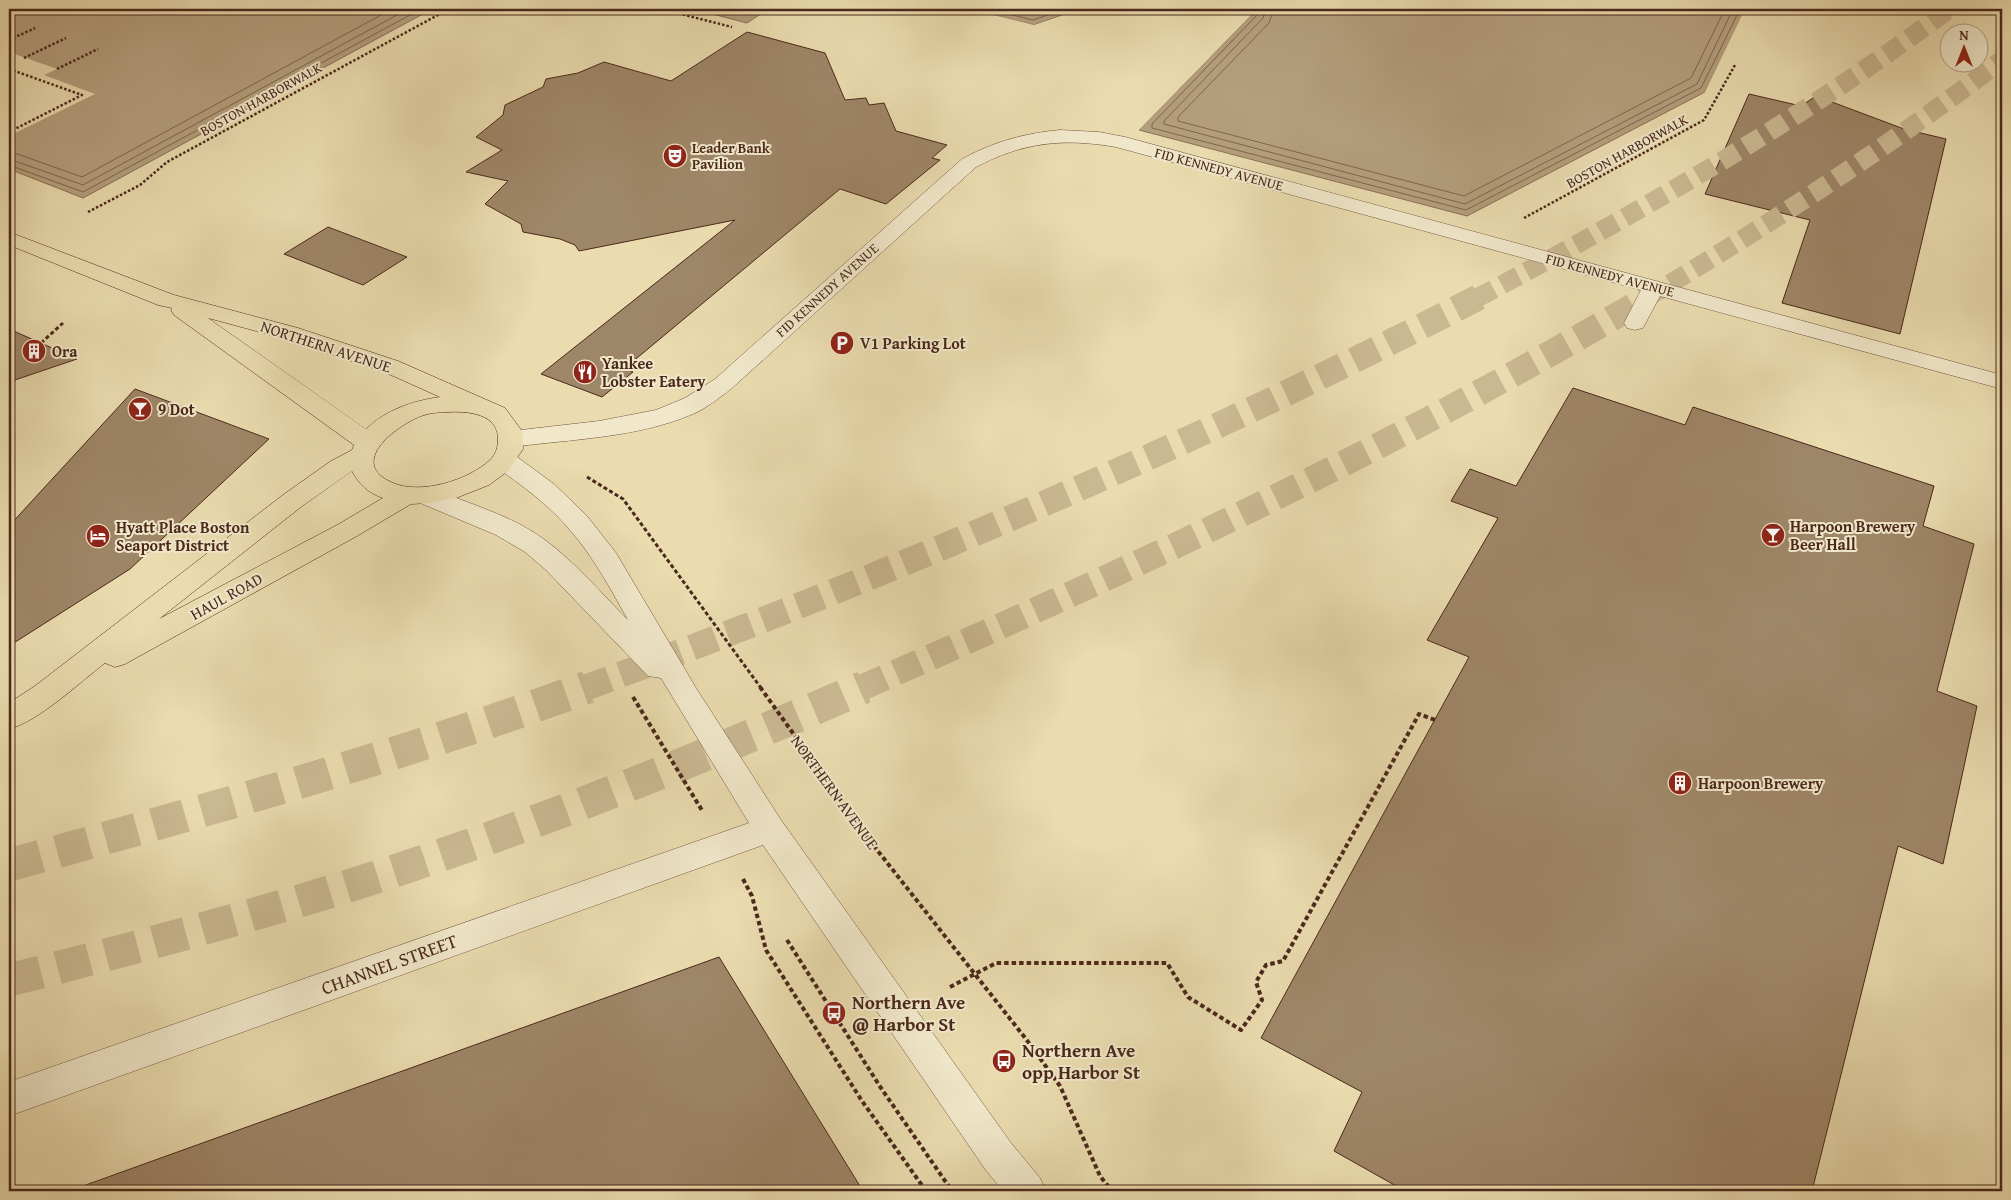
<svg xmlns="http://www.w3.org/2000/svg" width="2011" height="1200" font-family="'Gentium Book Plus',serif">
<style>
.water{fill:#b49f7d;stroke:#8a6f56}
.pier{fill:#eadcaf}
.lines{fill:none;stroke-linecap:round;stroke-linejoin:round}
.shore{stroke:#80644c;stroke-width:1}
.building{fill:#9e8668;stroke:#4b281b}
.highway-tunnel-far2{stroke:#cab891;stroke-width:19;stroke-dasharray:19 9;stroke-linecap:butt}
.highway-tunnel-far1{stroke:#cab891;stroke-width:26;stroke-dasharray:26 12;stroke-linecap:butt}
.highway-tunnel{stroke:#cab891;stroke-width:33;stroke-dasharray:33 17;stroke-linecap:butt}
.minor-casing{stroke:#735540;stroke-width:1}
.major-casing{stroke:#4b281b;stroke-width:1}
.path-far2{stroke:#4b281b;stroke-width:2.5;stroke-dasharray:2.5 2;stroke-linecap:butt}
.path-far1{stroke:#4b281b;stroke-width:3;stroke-dasharray:4 2.5;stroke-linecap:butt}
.path{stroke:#4b281b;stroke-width:4;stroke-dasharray:4.5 3;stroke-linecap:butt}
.minor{fill:#f1e8cb;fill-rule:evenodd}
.major{fill:#eadcaf;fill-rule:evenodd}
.labels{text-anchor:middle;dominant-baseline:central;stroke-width:4;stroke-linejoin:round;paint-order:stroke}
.far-street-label{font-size:14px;fill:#4b281b;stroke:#f1e8cb}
.far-poi-label{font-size:14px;font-weight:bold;fill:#4b281b;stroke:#f1e8cb;text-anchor:start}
.poi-label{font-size:16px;font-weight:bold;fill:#4b281b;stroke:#f1e8cb;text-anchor:start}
.street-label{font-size:16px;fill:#4b281b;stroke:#f1e8cb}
.near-street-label{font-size:19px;fill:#4b281b;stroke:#f1e8cb}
.near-poi-label{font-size:19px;font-weight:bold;fill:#4b281b;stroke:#f1e8cb;text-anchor:start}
</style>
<rect width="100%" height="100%" fill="#eadcaf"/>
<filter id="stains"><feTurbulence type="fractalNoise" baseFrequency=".004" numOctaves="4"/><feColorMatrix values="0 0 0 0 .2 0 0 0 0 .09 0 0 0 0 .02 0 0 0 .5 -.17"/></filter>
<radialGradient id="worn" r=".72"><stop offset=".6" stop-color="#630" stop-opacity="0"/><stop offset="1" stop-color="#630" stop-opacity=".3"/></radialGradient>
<path class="water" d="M9,9H432L83,198L9,169Z
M693,9H768L747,23Z
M977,9H1079L1034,25L976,11Z
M1257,9H1746L1705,92L1467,216L1139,130Z"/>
<path class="pier" d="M974,9H977V11L1034,25L1082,9L1080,11L1034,28L975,13Z
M1253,9H1257L1139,130H1137Z
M1745,9H1748L1708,93L1703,96Z
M9,52L57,69L44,75L95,94L9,136Z"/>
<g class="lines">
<path class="shore" d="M988,9L1033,20L1065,9
M1260,9L1258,14L1152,124V128L1466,210L1701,88L1740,9
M1266,9L1263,18L1164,121V124L1465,204L1697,84L1733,9
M1274,9L1269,23L1178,117V121L1464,196L1691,78L1725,9
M9,151L82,177L392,9
M9,159L83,185L408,9
M9,165L83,192L421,9"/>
</g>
<path class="building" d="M747,32L825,53L845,100L866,98L869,105L884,103L896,131L947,145L932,158L940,160L886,204L840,189L625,368L633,372L602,397L541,374L735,220L579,251L575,245L560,239L523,232L521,224L485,204L508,181L466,172L502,150L476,137L503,115L505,105L543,87L546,79L578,73L604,62L671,81Z
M1749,94L1801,106L1816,96L1904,129L1946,139L1900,334L1782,303L1810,220L1705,194Z
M328,227L407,257L363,285L284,254Z
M9,329L77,359L9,382Z
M1573,388L1685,425L1693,407L1934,486L1923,526L1974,544L1937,691L1977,706L1943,864L1898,846L1812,1191H1405L1334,1151L1362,1092L1261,1038L1469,657L1427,640L1498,518L1451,501L1470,469L1516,486Z
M135,389L269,439L130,569L9,646V526Z
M719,957L863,1191H84L83,1186Z"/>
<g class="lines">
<path class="highway-tunnel-far2" d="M1477,298C1640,212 1801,120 1949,9
M1646,298C1769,225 1888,147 2002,60"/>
<path class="highway-tunnel-far1" d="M585,688C889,575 1190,447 1479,297
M861,688C1130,570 1396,447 1648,297"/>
<path class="highway-tunnel" d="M9,865C204,811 398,757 588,687
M9,980C128,950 247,918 364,881C534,826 700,759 864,687"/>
<g class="minor-casing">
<path id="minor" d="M1060,130L1099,132L1125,137L2002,375V389L1660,296L1643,328L1635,330L1627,328L1624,323L1641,290L1116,147C1064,138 1023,142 976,167L731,389C719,398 707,408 693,414C637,438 572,439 512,447L503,445L500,439L503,433L512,431L599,421L656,410L685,398L715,379L962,159C993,142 1025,133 1060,130Z
M504,452L513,454L554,484L587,516L616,553L696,688L781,820L1011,1143L1040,1178L1046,1191H1003L985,1169L763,845L9,1116V1082L749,823L661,678L648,676L546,570L525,552L496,535L418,502L414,496L418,490L427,487L436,490C470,504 515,517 545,540C575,562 601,593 628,620C610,588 593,556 569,529C548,504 521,485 495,466L491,460L495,454Z"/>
</g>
<g class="major-casing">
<path id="major" d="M9,232L174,295L298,328L398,361L505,408L522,431L523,449L508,471L489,485L456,498L430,503L411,504L357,536L125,664L115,667L105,663C79,683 39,721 9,729V703L35,686L283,495L331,461L352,450L354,445L174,315L171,310L172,308L158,305L9,245ZM208,318L282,338L382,371L440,397C412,401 386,410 366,429ZM448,412C467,411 498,413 498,439C498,447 496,454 490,460C469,480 421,495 393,483C346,463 396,426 421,416C429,413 439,412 448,412ZM352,471C359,484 368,493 383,498L339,524L159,619L301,507Z"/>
</g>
<path class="path-far2" d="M661,9L732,27
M9,40L35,28
M24,58L66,38
M9,69L82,95L9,132
M57,69L98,49
M88,212L140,185L167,162L449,9
M1524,218L1704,120L1735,65"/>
<path class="path-far1" d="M41,343L63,323
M587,477L623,499L761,688"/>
<path class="path" d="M760,687L870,841L1026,1039L1060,1086L1100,1176L1112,1191
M633,697L703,812
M743,879L752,896L766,950L862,1101L926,1191
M787,940L881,1088L952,1191
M950,987L996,963H1167L1188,997L1241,1030L1262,1000L1256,982L1266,965L1283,961L1419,714L1435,720"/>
<use href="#minor" class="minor"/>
<use href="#major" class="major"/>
</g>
<defs>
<g id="theatre-disc" transform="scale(1.25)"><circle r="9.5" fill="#8f2418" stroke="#f1e8cb"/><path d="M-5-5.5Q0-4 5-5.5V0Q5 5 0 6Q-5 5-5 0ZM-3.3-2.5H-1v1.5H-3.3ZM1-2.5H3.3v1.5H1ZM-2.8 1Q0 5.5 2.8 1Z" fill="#fff"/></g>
<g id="parking-disc" transform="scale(1.25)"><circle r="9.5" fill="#8f2418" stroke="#f1e8cb"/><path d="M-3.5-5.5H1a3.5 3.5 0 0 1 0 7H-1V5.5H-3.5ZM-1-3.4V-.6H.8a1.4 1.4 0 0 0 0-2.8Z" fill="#fff"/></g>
<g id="building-disc" transform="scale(1.25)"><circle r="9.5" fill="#8f2418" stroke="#f1e8cb"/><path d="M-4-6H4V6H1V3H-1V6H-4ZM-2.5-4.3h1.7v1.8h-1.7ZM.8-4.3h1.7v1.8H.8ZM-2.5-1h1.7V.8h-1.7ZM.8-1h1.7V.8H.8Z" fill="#fff"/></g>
<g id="restaurant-disc" transform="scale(1.25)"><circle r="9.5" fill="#8f2418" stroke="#f1e8cb"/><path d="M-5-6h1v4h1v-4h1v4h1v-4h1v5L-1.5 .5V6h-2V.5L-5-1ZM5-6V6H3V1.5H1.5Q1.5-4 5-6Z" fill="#fff"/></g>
<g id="bar-disc" transform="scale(1.25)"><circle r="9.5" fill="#8f2418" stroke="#f1e8cb"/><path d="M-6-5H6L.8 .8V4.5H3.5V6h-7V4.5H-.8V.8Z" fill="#fff"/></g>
<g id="hotel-disc" transform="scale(1.25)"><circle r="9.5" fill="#8f2418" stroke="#f1e8cb"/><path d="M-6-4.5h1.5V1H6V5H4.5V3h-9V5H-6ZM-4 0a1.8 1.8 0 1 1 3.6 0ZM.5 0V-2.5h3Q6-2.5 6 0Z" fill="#fff"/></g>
<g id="bus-disc" transform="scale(1.25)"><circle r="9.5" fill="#8f2418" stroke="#f1e8cb"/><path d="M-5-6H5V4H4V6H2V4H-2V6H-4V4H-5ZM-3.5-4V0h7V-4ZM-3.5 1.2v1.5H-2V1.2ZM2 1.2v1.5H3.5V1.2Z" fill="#fff"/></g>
</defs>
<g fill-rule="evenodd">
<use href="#theatre-disc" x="675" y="156"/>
<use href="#parking-disc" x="842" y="343"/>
<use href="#building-disc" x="34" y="351"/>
<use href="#restaurant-disc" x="585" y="372"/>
<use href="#bar-disc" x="140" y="409"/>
<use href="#bar-disc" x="1773" y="535"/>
<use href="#hotel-disc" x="98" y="536"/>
<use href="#building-disc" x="1680" y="783"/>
<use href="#bus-disc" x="834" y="1013"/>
<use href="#bus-disc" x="1004" y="1061"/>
</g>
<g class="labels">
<g class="far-street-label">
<text transform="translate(261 99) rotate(-29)">BOSTON HARBORWALK</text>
<text transform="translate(1627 151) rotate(-29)">BOSTON HARBORWALK</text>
<text transform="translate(1219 169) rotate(15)">FID KENNEDY AVENUE</text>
<text transform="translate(1610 275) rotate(15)">FID KENNEDY AVENUE</text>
<text transform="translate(827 290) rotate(-42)">FID KENNEDY AVENUE</text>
</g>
<g class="far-poi-label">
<text x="692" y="148">Leader Bank<tspan x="692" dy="16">Pavilion</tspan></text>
</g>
<g class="poi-label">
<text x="860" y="343">V1 Parking Lot</text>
<text x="52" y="351">Ora</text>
<text x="602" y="363">Yankee<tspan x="602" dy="18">Lobster Eatery</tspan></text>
<text x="158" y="409">9 Dot</text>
<text x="1790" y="526">Harpoon Brewery<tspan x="1790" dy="18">Beer Hall</tspan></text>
<text x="116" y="527">Hyatt Place Boston<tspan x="116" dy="18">Seaport District</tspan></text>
<text x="1698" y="783">Harpoon Brewery</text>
</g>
<g class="street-label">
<text transform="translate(326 346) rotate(18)">NORTHERN AVENUE</text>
<text transform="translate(226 596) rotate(-29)">HAUL ROAD</text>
<text transform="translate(835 792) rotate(54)">NORTHERN AVENUE</text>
</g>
<g class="near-street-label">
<text transform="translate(389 964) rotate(-20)">CHANNEL STREET</text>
</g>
<g class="near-poi-label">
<text x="852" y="1002">Northern Ave<tspan x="852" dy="22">@ Harbor St</tspan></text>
<text x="1022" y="1050">Northern Ave<tspan x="1022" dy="22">opp Harbor St</tspan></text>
</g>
</g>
<rect width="2011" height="1200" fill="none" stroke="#eadcaf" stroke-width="30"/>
<rect x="10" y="10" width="1991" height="1180" fill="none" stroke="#4b281b" stroke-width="2.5"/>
<rect x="15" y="15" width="1981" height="1170" fill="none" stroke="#4b281b"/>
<g transform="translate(1964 48)"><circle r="24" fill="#f1e8cb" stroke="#af9b85"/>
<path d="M0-4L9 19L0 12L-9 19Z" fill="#8f2418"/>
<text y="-8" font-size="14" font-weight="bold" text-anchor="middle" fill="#4b281b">N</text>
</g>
<rect width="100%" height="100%" filter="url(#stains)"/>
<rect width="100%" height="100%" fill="url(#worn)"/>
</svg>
